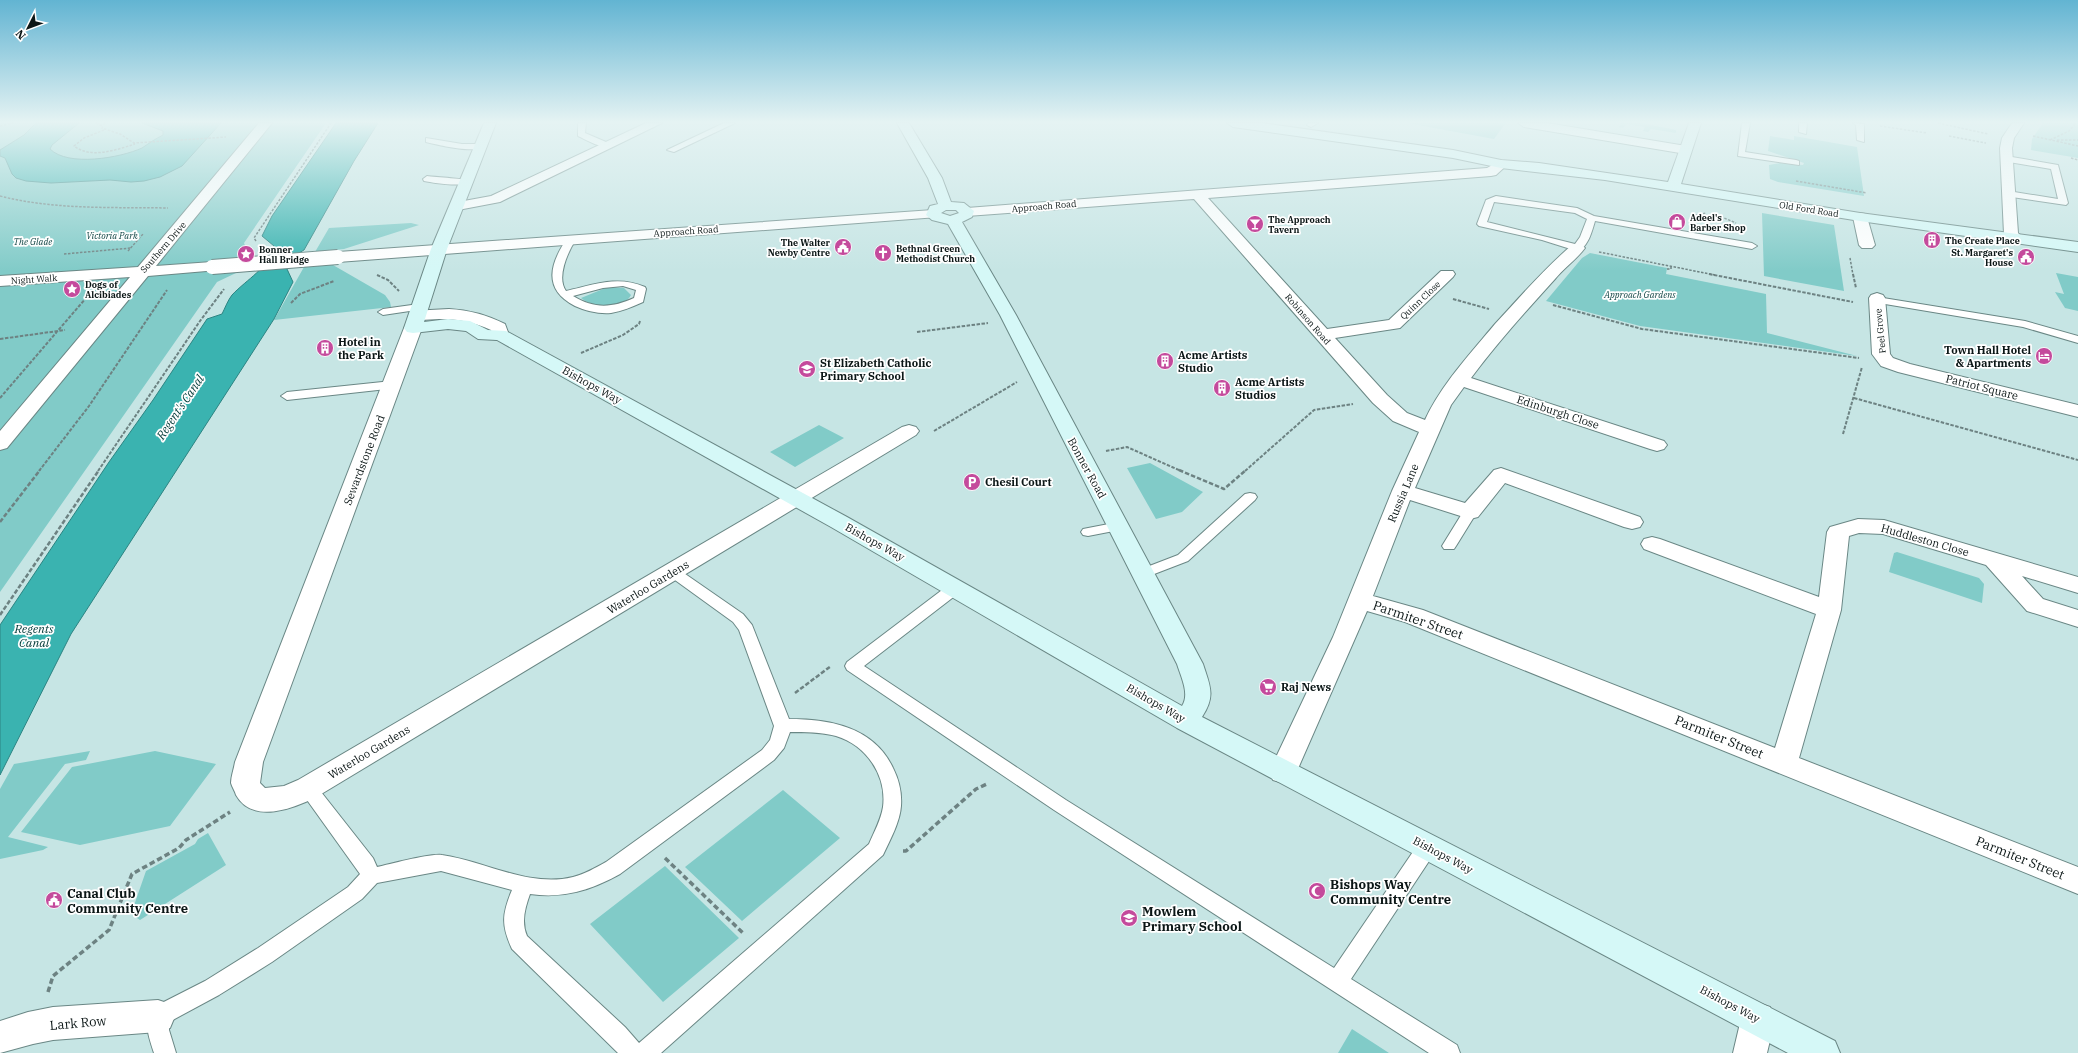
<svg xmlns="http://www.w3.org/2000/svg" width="2078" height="1053" font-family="'IBM Plex Serif',serif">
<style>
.green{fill:#81cbc8}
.water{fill:#3ab3b0;stroke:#2c8482}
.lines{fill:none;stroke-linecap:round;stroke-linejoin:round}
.lane-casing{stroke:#6a8785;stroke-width:2}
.street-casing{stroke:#6a8785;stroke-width:2}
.secondary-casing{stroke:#6a8785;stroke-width:2}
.path-far3{stroke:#6d8282;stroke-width:1.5;stroke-dasharray:2.5 1.5;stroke-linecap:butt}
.path-far2{stroke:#6d8282;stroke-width:2;stroke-dasharray:3.5 1.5;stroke-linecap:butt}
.path-far1{stroke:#6d8282;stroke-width:2.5;stroke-dasharray:4.5 2;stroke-linecap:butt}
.path{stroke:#6d8282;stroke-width:3.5;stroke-dasharray:5.5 3;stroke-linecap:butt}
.lane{fill:#fff;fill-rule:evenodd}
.street{fill:#fff;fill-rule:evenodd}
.secondary{fill:#d5f8f7;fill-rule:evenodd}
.street-bridge-casing{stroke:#6a8785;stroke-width:16;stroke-linecap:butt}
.street-bridge{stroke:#fff;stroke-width:14}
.labels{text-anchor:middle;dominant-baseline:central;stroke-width:3.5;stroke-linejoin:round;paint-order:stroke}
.far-street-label{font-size:9px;fill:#0b1616;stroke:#fff}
.far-poi-label{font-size:9px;font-weight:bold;fill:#0b1616;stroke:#fff;text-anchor:start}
.far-park-label{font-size:9px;font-style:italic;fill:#0f4443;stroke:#fff}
.poi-label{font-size:11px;font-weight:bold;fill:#0b1616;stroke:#fff;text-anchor:start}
.street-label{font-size:11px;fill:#0b1616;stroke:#fff}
.water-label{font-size:12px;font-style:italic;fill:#003937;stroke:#fff}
.near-street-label{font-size:13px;fill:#0b1616;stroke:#fff}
.near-poi-label{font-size:13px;font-weight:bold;fill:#0b1616;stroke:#fff;text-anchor:start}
</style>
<rect width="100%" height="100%" fill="#c6e5e4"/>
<path class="green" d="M0,123H326L244,243L249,256L234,258L223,273H236L217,282L0,592Z
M1407,123H1500L1505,124L1494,139Z
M1620,123H1642L1676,130V133L1651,129L1648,132L1643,131L1645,127L1626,124L1623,128L1619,127L1621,124Z
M2043,123H2078V158L2031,150L2032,139Z
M1770,136L1794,140V136L1857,147L1864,196L1778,182L1770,179L1769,165L1780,163L1803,165L1804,163L1768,151Z
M1762,213L1834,225L1844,291L1764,276Z
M411,223L419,225L344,249L315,252L329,228Z
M1590,253L1667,268L1666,274L1766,294L1767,333L1857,356L1640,326L1546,301L1582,258Z
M333,265L385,295L390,302L391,307L274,320L304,267Z
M2056,273L2078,277V311L2065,308L2055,292L2064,294Z
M608,287L624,288L631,295C623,311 593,308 581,298Z
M819,425L844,438L795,467L770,452Z
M1150,463L1203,492L1182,512L1156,519L1127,468Z
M1897,552L1979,578L1984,584L1982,603L1889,572L1894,553Z
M90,751L86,760L65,764L8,837L48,847L43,850L0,859V789L14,764Z
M155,751L216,764L170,826L80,845L21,832L72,767Z
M783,790L840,838L742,921L685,867Z
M208,833L226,865L140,920L131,914L146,871L195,844L198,839Z
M665,866L739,938L663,1002L590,924Z
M1352,1029L1389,1053H1338Z"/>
<path class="water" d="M36,123H79L52,145L50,149C68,167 120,158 142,148C148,144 155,139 163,135V131L142,123H221L182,166L160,177L144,181L131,182L110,180L51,183L26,181L16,178L12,174L5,158L0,156V150L24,135Z
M336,123H378L354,161L304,250L299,253L287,269L293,282L274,319L71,634L0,775V625L109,462L153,400L207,319L222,314C225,308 228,300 232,295C247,279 269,268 274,246L262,236L272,216Z"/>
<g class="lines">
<g class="lane-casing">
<path id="lane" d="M578,123H586L585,133L613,145C605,151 586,140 578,136Z
M724,123H735L674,152L667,150Z
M1308,123H1318L1311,127L1307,125Z
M1742,123H1750L1745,152L1796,160L1799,161V165L1738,156Z
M1799,123H1807L1806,134L1799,132Z
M1853,123L1864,124V142L1857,140L1856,125Z
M426,138L462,144H481L485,146C476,154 438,145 426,142Z
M2006,156L2058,165L2068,203L2066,205L2005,196L2004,194L2008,191L2058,199L2051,169L2003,161L2002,159Z
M427,176C434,177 469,179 471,181C464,188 434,183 424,181L423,179Z
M1496,196L1577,208L1594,216L1752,243L1757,246L1752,249L1595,221C1592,231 1588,248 1577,251L1542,240L1479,226L1477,224L1486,200ZM1494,202L1575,213L1587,219L1580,237L1575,244L1487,222Z
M571,236L576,239C568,252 556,277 566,291C594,285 617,275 645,287L646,289L643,302C632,307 622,311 611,313C599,314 586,311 575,306C542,289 550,263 568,237ZM623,286L636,290L634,298C612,308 594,309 573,296L603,288Z
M1877,297L2025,321L2078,336V343L2023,327L1873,302L1872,300Z
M419,304L424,307L423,309L383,315L378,312L383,309Z
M392,381L398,385L396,388L287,400L281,396L287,392Z
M1250,493L1255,494L1257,497L1255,500L1188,561L1149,576H1139L1137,573L1139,570L1178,555L1245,494Z
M1470,508L1475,509L1477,512L1456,546L1454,549H1444L1442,546L1463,512L1465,509Z
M1119,522L1124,523L1126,526L1124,529L1088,536L1083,535L1081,532L1083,529Z
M673,567L678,569L743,614L752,625L789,719C830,719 874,727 893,768C899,780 902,792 901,806C900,822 890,840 883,855L661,1053H618L512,949C501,925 502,914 512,890L441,871L377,883L362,899L272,962L219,995L169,1022V1030L176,1053H154C149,1038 144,1024 150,1009L205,981L258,948L348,887L360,874L302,793L299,788L302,783L308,781L314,783L373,858L377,867C391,864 431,853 442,855C485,861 529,888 573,877C585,874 595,868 606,862L762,750L770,740L774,726L739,630L733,622L668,575L666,572L668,569ZM790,732C805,732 821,732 836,736C866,745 887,775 883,807C881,820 874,832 869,844L639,1043L625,1027L527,936C521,922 525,908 530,894C564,899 591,890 620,874L774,760L784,748Z
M955,583L960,584L962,588L960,592L864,666L1066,800L1334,968L1421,840L1428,838L1435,840L1437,846L1435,852L1351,979L1457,1045L1460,1053H1429L1054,810L847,670L845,666L847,662L950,584Z"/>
</g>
<g class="street-casing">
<path id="street" d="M259,123H272L156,266L212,262L218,264L220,267L218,270L148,276L7,448L0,450V431L130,277L0,286V276L138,267Z
M646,123H662L500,202L458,210L453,209L451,206L453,203L491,196Z
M1518,123H1547L1686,146L1692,150L1686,154L1524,127Z
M2012,123H2024L2014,138L2012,148L2018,233L2023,238L2020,241C2012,243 2008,241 2004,234L2000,148L2002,138Z
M1501,160L1508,164L1496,175L1491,176L1208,198L1327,329L1389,320L1441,271H1453L1455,274L1453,277L1400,328L1335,338L1387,395L1407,413L1425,420C1441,385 1470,354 1495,324C1520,297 1544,269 1572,245H1582L1585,248C1577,259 1564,268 1555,279C1526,311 1497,343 1471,378L1664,441L1667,445L1664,449L1657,451L1650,449L1464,387L1451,405L1415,488L1465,503L1494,470L1501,468L1640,517L1643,522L1640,527L1632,529L1624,527L1505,483L1478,517L1470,519L1410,500L1373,596L1423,610L1775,748L1816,614L1644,549L1641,544L1644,539L1652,537L1660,539L1819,597L1827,532L1830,527L1858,519L1884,520L2078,577V593L2022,576L2043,599L2078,610V627L2027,611L1986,565L1883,534L1859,533L1849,536L1841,610L1799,758L2078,867V894L1405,622L1367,611L1293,780L1283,783L1273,780L1269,772L1333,637L1392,491L1419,432L1393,421L1373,403L1194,199L967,216L962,215L960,212L962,209L967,208L1487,168Z
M933,210L938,211L940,214L938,217L338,262L333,260L330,257L333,254L338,252Z
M1860,213L1865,214L1867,217L1875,245L1872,248H1862L1859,245L1853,217L1855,214Z
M1877,293L1883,295L1885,298L1890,354L1893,358L1910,364L2078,405V417L1898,372L1881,366L1872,354L1869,298L1871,295Z
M449,309C469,310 487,315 505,324L509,335L506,339L500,340L494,339L491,330C474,322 458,319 439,319C430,319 420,321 411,319L409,315L411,311Z
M413,323L419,324L422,328L263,762L260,783L265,788L284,786L298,780L902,427L909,425L916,427L919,431L916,435L318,796C295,808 253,825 236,795C235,791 232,787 231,783C231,776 234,769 235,762L404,328L407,324Z
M158,1000L170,1004L175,1016L170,1028L158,1032L53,1040L33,1044L0,1053V1021L28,1012L53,1007Z
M1758,1003L1770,1007L1775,1019L1767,1053H1733L1741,1019L1746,1007Z"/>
</g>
<g class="secondary-casing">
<path id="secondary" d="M484,123H496L447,249L424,322L448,319L470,321L488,330L506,331L847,517L1182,706C1190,694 1181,677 1177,664L1000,315L948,224L932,220L926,215L930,206L938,204L928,178L897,123H909L942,178L951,202L964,203L974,211L972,217L962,222L1016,315L1203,664C1210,686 1216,696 1202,717L1835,1041L1840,1053H1788L1177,728L831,527L497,340L478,339L466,331L448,329L413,333L407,332L404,328L431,249ZM946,210H956L959,213L950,216L941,213Z
M1227,123H1262L1453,150L1501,160L1539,163L1668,182L1689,123H1701L1681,184L1860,213L2078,242V252L1860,221L1605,180L1501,168L1453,158L1233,127Z"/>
</g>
<path class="path-far3" d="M96,123L102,126
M105,123L102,128L120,134L134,143L226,137
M1938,123L1988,134
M0,126L13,123
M1880,126L1927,133
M104,130L84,138L74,146C91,159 116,150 135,144
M1949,136L1986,143
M2033,136L2078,146
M2050,140L2069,131L2076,123
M2057,140H2078
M2071,158L2078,160
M1796,181L1867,193
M0,196C55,210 112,207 168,208
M1717,215L1736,223
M1691,216L1706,213
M256,241L254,238L331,123
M128,251L143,234
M1599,252L1715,275
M64,254L131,248
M1850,258L1853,275
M1667,269H1671V266"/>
<path class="path-far2" d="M1709,274L1853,302
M1853,274L1856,288
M377,275L388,280L399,291
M85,298H92
M1453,299L1489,309
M291,303L300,294L334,281
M1553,305L1642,329L1859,358
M917,332L988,323
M0,339L65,330
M581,353L623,335L639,324L640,321
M0,398L86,298
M1854,398L2078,460
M934,431L1017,382
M1843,434L1862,367
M1106,451L1127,447L1181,471
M39,471L89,406L167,290
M98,471L200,321L224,289
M1245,471L1314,410L1353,404"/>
<path class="path-far1" d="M1179,470L1224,489L1246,470
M0,522L40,470
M0,615L99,470
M795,693L831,666"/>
<path class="path" d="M903,851H906L976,789L987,784
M665,858L744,934
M48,992L53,976L109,930L132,874L179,848L186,840L230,812"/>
<use href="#lane" class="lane"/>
<use href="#street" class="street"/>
<use href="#secondary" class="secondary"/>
<g class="street-bridge-casing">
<path id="street-bridge" d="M212,267L338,257"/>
</g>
<use href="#street-bridge" class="street-bridge"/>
</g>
<linearGradient id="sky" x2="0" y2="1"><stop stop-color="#62b4d2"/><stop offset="0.45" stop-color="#e5f3f3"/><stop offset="1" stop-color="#e5f3f3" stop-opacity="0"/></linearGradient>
<rect width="2078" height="271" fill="url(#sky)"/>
<defs>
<g id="shop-disc" transform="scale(0.9)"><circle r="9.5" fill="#c44a9c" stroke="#fff"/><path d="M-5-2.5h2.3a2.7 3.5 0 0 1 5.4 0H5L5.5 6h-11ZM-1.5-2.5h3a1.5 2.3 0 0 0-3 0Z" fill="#fff"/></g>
<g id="bar-disc" transform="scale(0.9)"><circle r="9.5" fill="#c44a9c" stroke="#fff"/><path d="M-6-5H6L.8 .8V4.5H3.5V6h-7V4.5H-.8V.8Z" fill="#fff"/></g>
<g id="building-disc" transform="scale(0.9)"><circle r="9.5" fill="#c44a9c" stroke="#fff"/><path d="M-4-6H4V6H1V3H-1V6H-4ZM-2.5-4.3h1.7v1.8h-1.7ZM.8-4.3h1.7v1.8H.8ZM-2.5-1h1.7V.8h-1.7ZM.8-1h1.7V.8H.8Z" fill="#fff"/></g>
<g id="civic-disc" transform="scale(0.9)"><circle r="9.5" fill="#c44a9c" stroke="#fff"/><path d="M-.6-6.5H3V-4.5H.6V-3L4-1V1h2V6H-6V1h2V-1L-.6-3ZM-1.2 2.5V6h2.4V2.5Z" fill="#fff"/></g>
<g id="church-disc" transform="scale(0.9)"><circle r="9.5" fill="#c44a9c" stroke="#fff"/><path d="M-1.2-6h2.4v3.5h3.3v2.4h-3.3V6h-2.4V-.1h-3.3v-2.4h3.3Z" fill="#fff"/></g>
<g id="sight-disc" transform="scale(0.9)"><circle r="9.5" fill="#c44a9c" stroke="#fff"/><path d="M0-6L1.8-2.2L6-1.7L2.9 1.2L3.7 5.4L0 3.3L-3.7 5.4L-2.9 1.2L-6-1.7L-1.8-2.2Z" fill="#fff"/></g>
<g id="hotel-disc" transform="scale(0.9)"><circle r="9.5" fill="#c44a9c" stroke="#fff"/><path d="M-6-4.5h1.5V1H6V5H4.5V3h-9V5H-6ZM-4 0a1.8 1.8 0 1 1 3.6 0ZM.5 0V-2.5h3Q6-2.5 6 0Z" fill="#fff"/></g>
<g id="school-disc" transform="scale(0.9)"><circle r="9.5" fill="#c44a9c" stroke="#fff"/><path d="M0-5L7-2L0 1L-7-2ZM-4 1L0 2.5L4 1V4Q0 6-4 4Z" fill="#fff"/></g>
<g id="parking-disc" transform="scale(0.9)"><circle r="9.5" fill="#c44a9c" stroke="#fff"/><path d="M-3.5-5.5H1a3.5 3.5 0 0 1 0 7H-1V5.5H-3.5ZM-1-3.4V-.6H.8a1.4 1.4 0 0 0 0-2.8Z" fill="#fff"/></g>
<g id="supermarket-disc" transform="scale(0.9)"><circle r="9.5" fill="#c44a9c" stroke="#fff"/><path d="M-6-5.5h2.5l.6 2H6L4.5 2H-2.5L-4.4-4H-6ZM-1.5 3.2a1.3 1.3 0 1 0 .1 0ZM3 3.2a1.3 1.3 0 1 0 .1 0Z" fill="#fff"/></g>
<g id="mosque-disc" transform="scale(0.9)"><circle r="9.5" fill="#c44a9c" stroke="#fff"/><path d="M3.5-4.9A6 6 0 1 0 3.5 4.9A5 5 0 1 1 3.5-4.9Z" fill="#fff"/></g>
</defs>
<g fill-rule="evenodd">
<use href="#shop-disc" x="1677" y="222"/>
<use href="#bar-disc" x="1255" y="224"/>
<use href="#building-disc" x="1932" y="240"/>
<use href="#civic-disc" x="843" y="247"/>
<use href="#church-disc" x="883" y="253"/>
<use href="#sight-disc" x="246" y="254"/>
<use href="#civic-disc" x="2026" y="257"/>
<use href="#sight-disc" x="72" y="289"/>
<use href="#building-disc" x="325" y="348"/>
<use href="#hotel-disc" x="2044" y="356"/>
<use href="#building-disc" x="1165" y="361"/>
<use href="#school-disc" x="807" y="369"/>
<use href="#building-disc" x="1222" y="388"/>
<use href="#parking-disc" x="972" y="482"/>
<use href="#supermarket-disc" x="1268" y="687"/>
<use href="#mosque-disc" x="1317" y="891"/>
<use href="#civic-disc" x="54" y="900"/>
<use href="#school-disc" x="1129" y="918"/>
</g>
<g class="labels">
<g class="far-street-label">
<text transform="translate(1044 206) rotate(-5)">Approach Road</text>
<text transform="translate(1809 209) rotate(9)">Old Ford Road</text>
<text transform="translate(686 231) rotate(-4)">Approach Road</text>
<text transform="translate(163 247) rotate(-49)">Southern Drive</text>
<text transform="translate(34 279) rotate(-4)">Night Walk</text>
<text transform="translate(1420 300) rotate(-43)">Quinn Close</text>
<text transform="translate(1308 319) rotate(49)">Robinson Road</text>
<text transform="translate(1880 331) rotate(-96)">Peel Grove</text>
</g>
<g class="far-poi-label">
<text x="1690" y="217">Adeel's<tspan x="1690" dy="10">Barber Shop</tspan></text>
<text x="1268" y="219">The Approach<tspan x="1268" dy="10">Tavern</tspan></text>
<text x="1945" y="240">The Create Place</text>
<text x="830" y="242" text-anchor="end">The Walter<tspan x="830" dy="10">Newby Centre</tspan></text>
<text x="896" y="248">Bethnal Green<tspan x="896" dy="10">Methodist Church</tspan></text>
<text x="259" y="249">Bonner<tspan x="259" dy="10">Hall Bridge</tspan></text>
<text x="2013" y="252" text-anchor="end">St. Margaret's<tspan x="2013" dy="10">House</tspan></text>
<text x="85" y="284">Dogs of<tspan x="85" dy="10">Alcibiades</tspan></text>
</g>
<g class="far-park-label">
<text x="112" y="235">Victoria Park</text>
<text x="33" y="241">The Glade</text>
<text x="1640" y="294">Approach Gardens</text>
</g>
<g class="poi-label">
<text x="338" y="342">Hotel in<tspan x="338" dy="13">the Park</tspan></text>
<text x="2031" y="350" text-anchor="end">Town Hall Hotel<tspan x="2031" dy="13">&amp; Apartments</tspan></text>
<text x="1178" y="355">Acme Artists<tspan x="1178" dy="13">Studio</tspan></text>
<text x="820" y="363">St Elizabeth Catholic<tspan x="820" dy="13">Primary School</tspan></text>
<text x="1235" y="382">Acme Artists<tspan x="1235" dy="13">Studios</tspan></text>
<text x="985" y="482">Chesil Court</text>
<text x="1281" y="687">Raj News</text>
</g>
<g class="street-label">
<text transform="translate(592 385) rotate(29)">Bishops Way</text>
<text transform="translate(1982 387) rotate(14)">Patriot Square</text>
<text transform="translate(1558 412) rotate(18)">Edinburgh Close</text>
<text transform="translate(364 460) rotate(-69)">Sewardstone Road</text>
<text transform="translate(1087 468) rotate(61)">Bonner Road</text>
<text transform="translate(1403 493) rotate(-67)">Russia Lane</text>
<text transform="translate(1925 540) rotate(16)">Huddleston Close</text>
<text transform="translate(875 542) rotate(29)">Bishops Way</text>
<text transform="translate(648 587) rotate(-31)">Waterloo Gardens</text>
<text transform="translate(1156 703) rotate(30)">Bishops Way</text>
<text transform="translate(369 752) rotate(-31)">Waterloo Gardens</text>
<text transform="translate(1443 855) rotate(28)">Bishops Way</text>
<text transform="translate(1730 1004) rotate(28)">Bishops Way</text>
</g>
<g class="water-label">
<text transform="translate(180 407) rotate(-56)">Regent's Canal</text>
<text x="34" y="628">Regents<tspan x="34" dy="14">Canal</tspan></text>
</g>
<g class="near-street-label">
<text transform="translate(1418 620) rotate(19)">Parmiter Street</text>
<text transform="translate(1719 737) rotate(22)">Parmiter Street</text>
<text transform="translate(2020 858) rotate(22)">Parmiter Street</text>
<text transform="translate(78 1023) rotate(-5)">Lark Row</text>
</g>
<g class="near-poi-label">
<text x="1330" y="884">Bishops Way<tspan x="1330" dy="15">Community Centre</tspan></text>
<text x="67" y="893">Canal Club<tspan x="67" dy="15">Community Centre</tspan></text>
<text x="1142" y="911">Mowlem<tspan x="1142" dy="15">Primary School</tspan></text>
</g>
</g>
<g transform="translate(28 28) rotate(228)" stroke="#ffffff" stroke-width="3" paint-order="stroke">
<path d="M0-3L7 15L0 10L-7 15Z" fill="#0b1616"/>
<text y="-6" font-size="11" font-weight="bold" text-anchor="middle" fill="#0b1616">N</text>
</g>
</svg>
